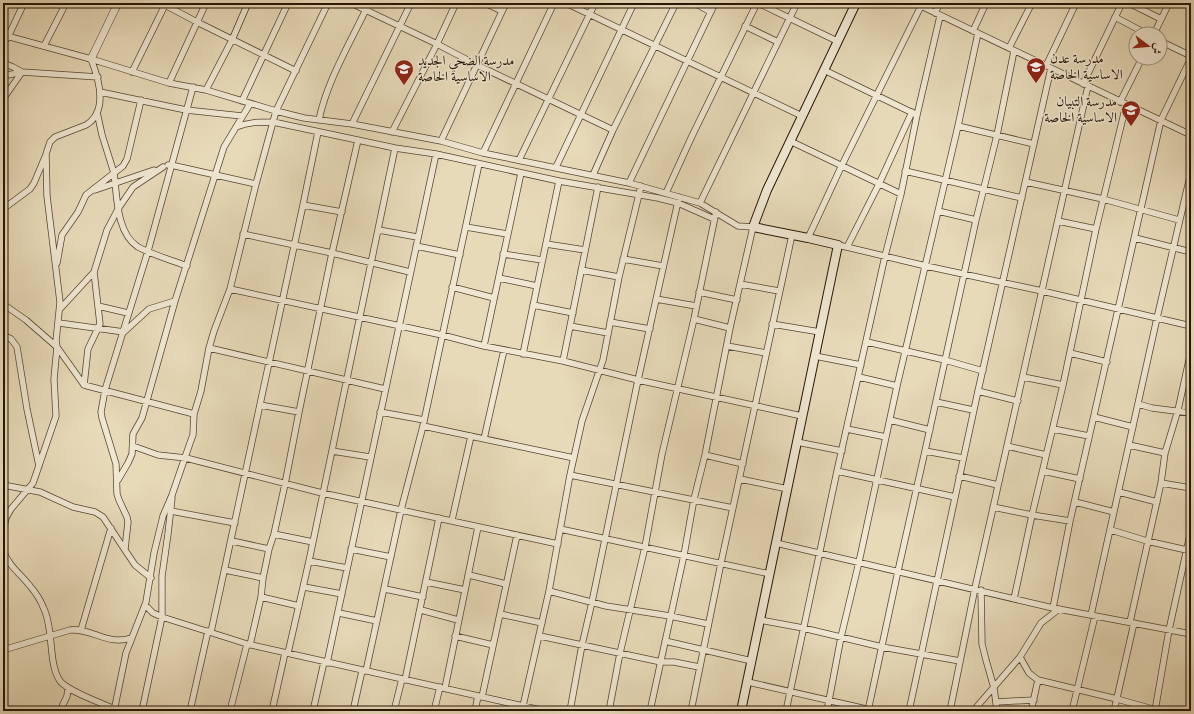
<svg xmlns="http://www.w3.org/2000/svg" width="1194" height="714" font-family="Vollkorn,Amiri,serif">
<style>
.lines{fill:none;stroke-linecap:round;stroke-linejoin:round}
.minor-casing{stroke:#564631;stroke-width:7}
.tertiary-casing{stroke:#564631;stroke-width:8}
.secondary-casing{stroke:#261504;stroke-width:10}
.minor{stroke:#efe7d2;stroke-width:5.5}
.tertiary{stroke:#efe7d2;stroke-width:7}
.secondary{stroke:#efe7d2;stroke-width:8}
.labels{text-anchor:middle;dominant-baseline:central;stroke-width:3;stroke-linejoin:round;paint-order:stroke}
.poi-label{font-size:14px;fill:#261504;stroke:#efe7d2;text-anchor:start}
</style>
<rect width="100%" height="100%" fill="#e7dab9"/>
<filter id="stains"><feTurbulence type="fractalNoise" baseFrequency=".005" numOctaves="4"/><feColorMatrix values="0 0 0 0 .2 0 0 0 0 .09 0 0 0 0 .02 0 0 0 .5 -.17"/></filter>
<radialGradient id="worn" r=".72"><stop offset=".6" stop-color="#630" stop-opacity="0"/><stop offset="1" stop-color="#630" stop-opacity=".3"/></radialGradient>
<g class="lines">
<g class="minor-casing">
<path id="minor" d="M161,3L197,22L296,71
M351,3L437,44L477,65L613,130
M485,3L502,11
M566,3L802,116
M694,3L711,12
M758,3L837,41
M915,3L1191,135
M1129,3L1161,19
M935,13L940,3
M1115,17L1147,34
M745,26L778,42
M973,31L986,3
M1154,34L1169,3
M3,35L91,59L169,83L206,90L276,111L304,118L352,124L441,141L483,153L629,183L700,203L738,226L753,227L730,328L705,455L694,499L684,555L650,711
M1160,41L1191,56
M3,43L8,37L24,3
M44,46L66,3
M1009,48L1032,3
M3,63L13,67L22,72L3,99
M1046,66L1076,3
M824,70L915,114
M132,72L166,3
M3,76L22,72L98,77
M169,83L206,3
M1083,84L1122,3
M206,90L232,40L248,3
M100,92L186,110L242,116
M141,100L127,159L123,166L114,173C117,195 116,233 138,247C153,255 171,260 187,266
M242,101L288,3
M1120,102L1142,58
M319,120C327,80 352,40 369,3
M352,124L411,3
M958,126L1034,144
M236,127C249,122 259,122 273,122L395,148L436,154L559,181L658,198L678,203L714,219
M392,132L437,44L456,3
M441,141L506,3
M790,141L901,194
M483,153L554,3
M519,160L595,3
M168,165H171L256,184
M556,167L634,3
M905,171L1022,198
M593,175L613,130L676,3
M1026,182L1103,199L1179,220
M629,183L715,3
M95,190L154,170
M666,193L692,136L757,3
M700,203L797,3
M303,205L342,212
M3,209L30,189L34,183L45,157
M938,211L976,220
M1058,221L1096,229
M466,227L507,234
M379,230L417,237
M243,234L332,253L410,272
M808,238L842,165L921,6
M1135,238L1191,252
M546,244L585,250
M838,245L926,266L1042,291L1191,326
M416,246L460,255
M847,247L879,184L912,112
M503,254L542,260
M623,259L663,266
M57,263L62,235L78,212L86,195L114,173L102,135L97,112
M581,270L619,277
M499,278L537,286
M740,284L779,291
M452,287L494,298
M230,289L442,335L484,346L563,361L638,380L802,416
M699,292L737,300
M656,299L696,306
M3,304L26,320L57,347L84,385L194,414
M533,305L573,313
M98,306L128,313
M60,309L94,272
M694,319L730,328
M610,322L650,329
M59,323L124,332L149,309L175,301
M772,324L820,332
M570,326L608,333
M3,335L11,339L17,347L27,409L39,466
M867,342L945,360L983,371
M484,346L521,173
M727,346L766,353
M209,348L385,389
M1070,353L1107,362
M523,354L559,181
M815,356L861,365
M563,361L598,187
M859,377L897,386
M1023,377L1063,385
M84,385L88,349L100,324L94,272L107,230L118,209L133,187L163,167
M978,391L1018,401
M936,402L973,410
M1138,404L1152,408L1191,413
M260,405L299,412
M380,412L424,420
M1094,417L1133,427
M890,420L930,430
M423,426L574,458
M847,429L886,437
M1053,429L1089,436
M484,439L504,350
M797,442L842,451
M1129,445L1165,453
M133,446L158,455L186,458L322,493L558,544
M1007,446L1046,455
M332,451L370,457
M925,451L963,458
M705,455L743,464
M837,471L955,497
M1043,471L1080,479
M570,475L733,508
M959,476L998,485
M740,479L788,489
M118,480L128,463L132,454L133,434L142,418L175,301L224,147L250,104
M1161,483L1191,488
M3,485L40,492L73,507L95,512L103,517L135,565L151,578
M1119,492L1157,502
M1075,502L1114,512
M993,507L1032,515L1070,521
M171,511L235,523
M452,520L471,436
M560,529L770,574
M1111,530L1147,541L1191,551
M3,531L6,518L11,509L33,483L56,416L54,379L57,347L56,341L60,302L47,196L46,154L50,142L55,137L86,125C109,111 99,79 91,59
M274,534L313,542
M232,541L269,549
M776,543L1053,608L1191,634
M3,549C7,565 21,574 30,586C36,593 41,601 44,609C54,630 48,664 60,681C69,692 100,702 114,709
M125,549L128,522L127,517L119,500L117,494L116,464L102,418L101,412L105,390L148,251L193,87
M351,549L391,557
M309,561L347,568
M225,570L263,578
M469,575L506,584
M426,582L465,590
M304,587L342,594
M385,589L423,597
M981,590L982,644L986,660L994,688L997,711
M549,591L606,606L670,616L708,624
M261,597L299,606
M1014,599L1032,515L1063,385L1096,229L1126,105
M145,605L153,613L162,617L247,644L545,711
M1053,608L1070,521L1161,120L1191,58
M421,610L458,620
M339,613L377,621
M500,614L542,623
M1091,615L1157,318L1191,172
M760,620L803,628L882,647L960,661
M1130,622L1161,483L1165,453L1178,410L1191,351
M81,630L111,528
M211,632L303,205L318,132
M455,636L493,645
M540,636L661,662H674L699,667
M665,641L752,661
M250,645L261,597L263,578L269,549L274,534L285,484L299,412L332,253L358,140
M3,650L70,630C93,628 107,646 131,638
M288,653L309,561L395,148
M1020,657L1029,673L1038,680L1117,699L1160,711
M327,663L436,154
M366,671L401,510L423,426L479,164
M405,680L439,518
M748,682L875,711
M445,688L478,527
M482,697L517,535
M996,702L1034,700
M523,706L549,591L570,475L582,421L603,360L619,277L641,186
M60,711L67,696L68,688
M114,711L126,653L146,602L154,553L163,516L172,495L190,443L193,435L194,414L201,391L209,348L214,331L230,289L256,184L276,111L328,3
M142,711L162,617V576L168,534L172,498
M190,711L208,631
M230,711L247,644
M272,711L285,653
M313,711L324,662
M353,711L362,671
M394,711L402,679
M434,711L440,687
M475,711L478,696
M570,711L582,645L592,602L638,380L679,197
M609,711L620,653L645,547L662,454L694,319L716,212
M691,711L721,563L792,235
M786,711L837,471L885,256L901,194L917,115L940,16
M827,711L841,637L859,562L897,386L958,126L978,33
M868,711L898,571L925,451L976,220L997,135L1014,51
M909,711L978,391L1051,68
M950,711L975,588L1088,86
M973,711L1020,657L1041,623L1059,609
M1031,711L1038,680
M1072,711L1095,616
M1114,711L1134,623
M1155,711L1169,630L1191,530"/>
</g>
<g class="tertiary-casing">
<path id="tertiary" d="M91,59L118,3"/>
</g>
<g class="secondary-casing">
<path id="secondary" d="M741,711L838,245L808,238L753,227L767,190L856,3"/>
</g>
<use href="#minor" class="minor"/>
<use href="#tertiary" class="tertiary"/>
<use href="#secondary" class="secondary"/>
</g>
<defs>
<g id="school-pin" transform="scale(1)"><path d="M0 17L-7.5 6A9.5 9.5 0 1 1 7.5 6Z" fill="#8f2418" stroke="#efe7d2"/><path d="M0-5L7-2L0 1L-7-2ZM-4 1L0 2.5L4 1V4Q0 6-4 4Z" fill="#fff"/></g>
</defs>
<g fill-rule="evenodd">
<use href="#school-pin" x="1036" y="67"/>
<use href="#school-pin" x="404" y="69"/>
<use href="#school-pin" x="1131" y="110"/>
</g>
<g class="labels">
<g class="poi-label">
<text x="1050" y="59">مدرسة عدن<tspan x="1050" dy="16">الاساسية الخاصة</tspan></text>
<text x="418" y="61">مدرسة الضحي الجديد<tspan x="418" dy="16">الاساسية الخاصة</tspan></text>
<text x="1117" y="102" text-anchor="end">مدرسة التبيان<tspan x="1117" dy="16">الاساسية الخاصة</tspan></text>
</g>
</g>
<rect width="1194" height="714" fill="none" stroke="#e7dab9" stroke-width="16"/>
<rect x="4" y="4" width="1186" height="706" fill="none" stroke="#261504" stroke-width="2"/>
<rect x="8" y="8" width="1178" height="698" fill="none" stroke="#261504"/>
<g transform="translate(1148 46) rotate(106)"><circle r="19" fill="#efe7d2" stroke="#9f9380"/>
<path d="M0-3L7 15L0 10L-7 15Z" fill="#8f2418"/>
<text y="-6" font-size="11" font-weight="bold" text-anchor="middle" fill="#261504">ش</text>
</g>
<rect width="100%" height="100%" filter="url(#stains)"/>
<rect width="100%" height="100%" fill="url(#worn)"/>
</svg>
